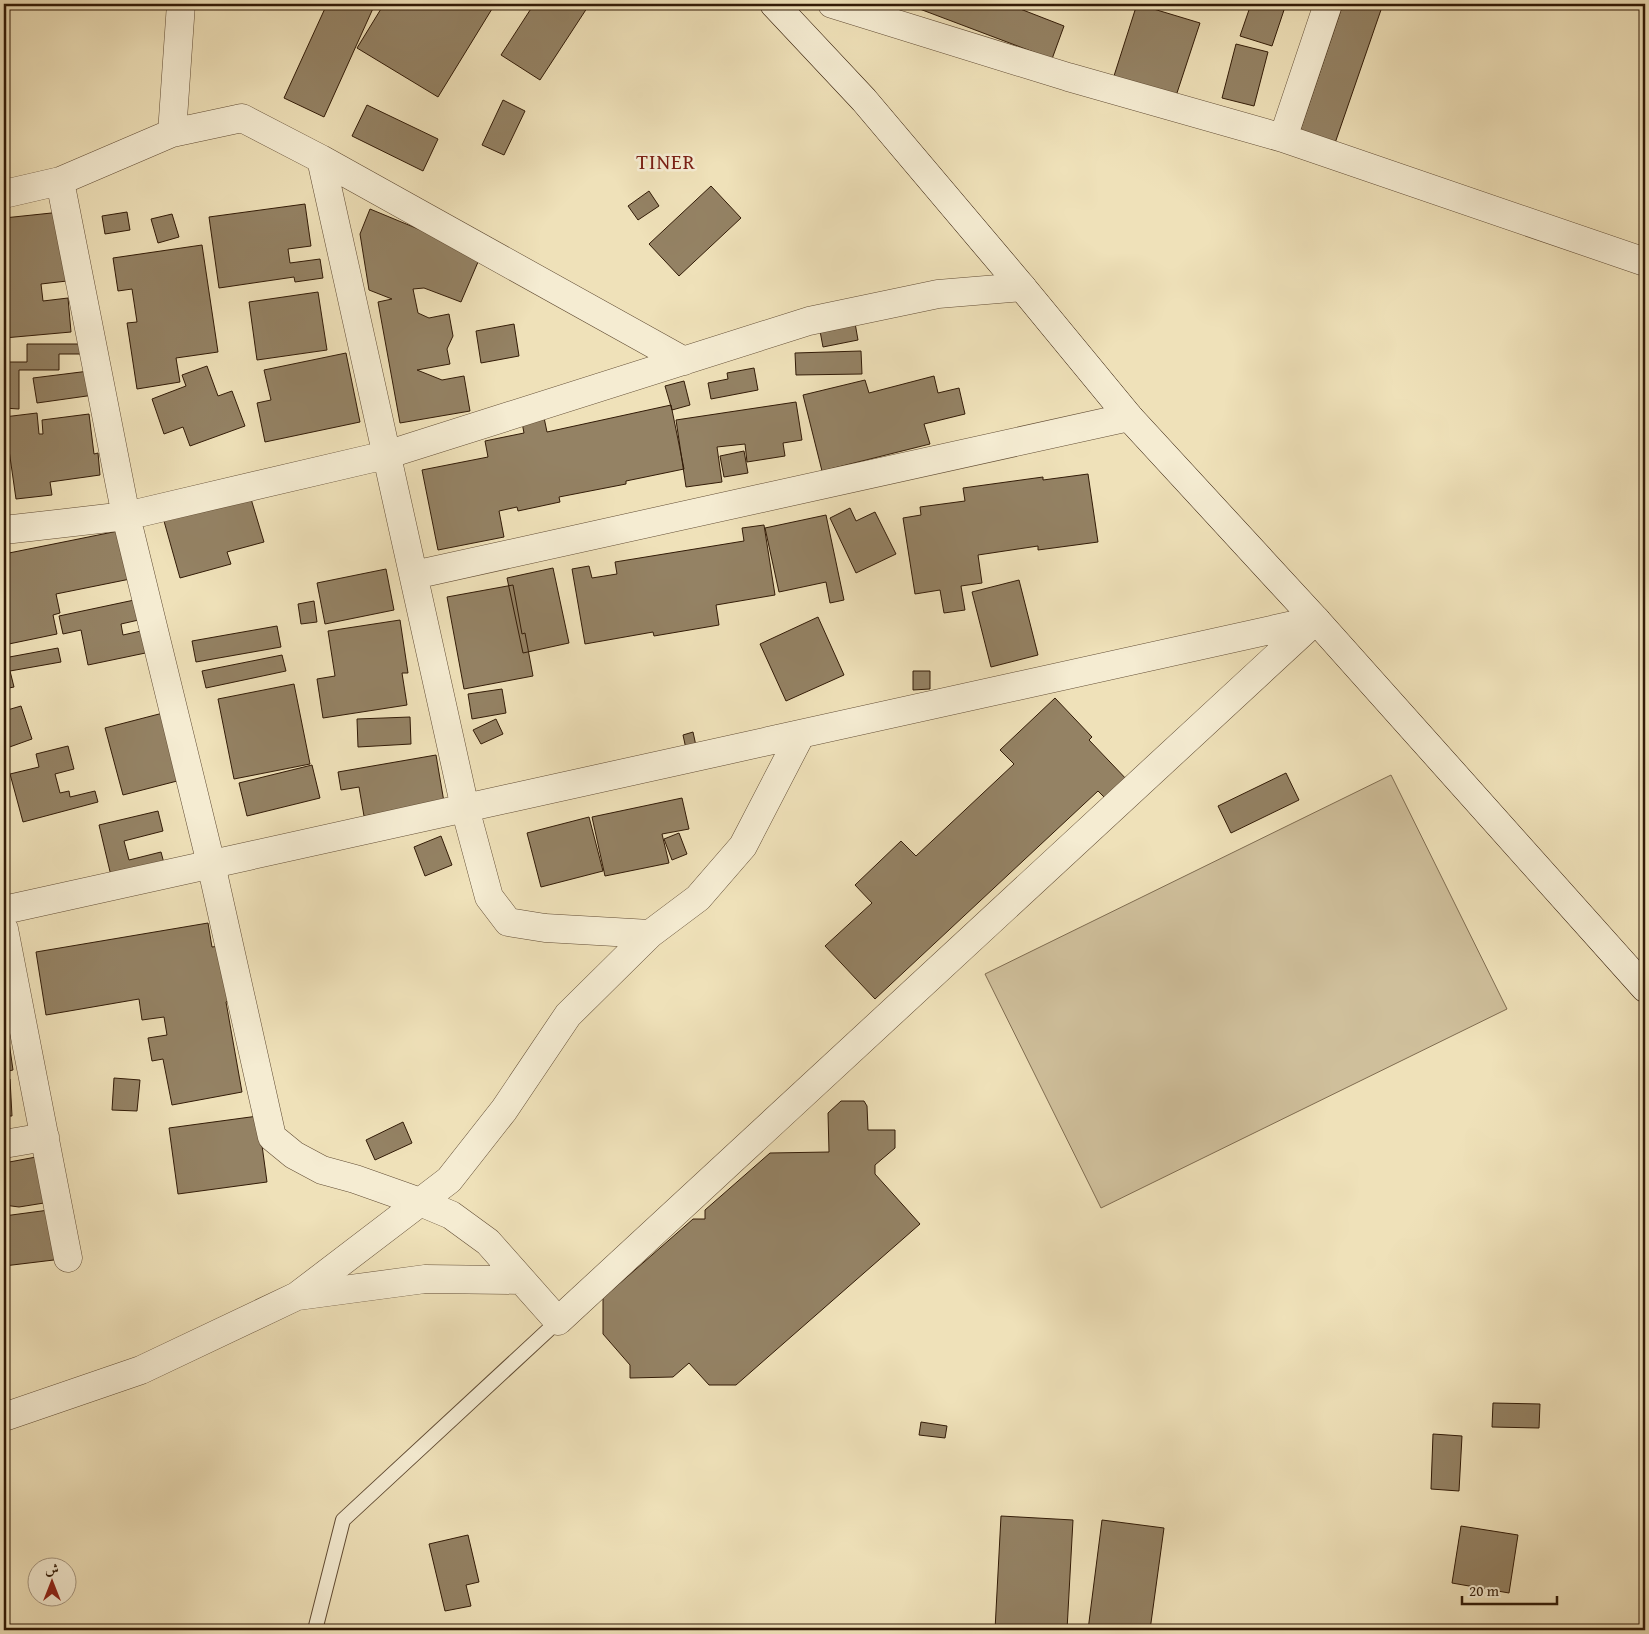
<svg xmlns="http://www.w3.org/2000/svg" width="1649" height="1634" font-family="'Gentium Book Plus',Amiri,serif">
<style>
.green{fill:#cfbf9b;stroke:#806d51}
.building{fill:#948264;stroke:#321b07}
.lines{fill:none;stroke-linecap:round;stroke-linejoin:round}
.lane-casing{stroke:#614c34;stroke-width:16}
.street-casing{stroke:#614c34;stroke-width:29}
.secondary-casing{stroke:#321b07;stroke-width:29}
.lane{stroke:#f5ecd2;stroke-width:14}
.street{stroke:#f5ecd2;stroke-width:28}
.secondary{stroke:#f5ecd2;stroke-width:28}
.labels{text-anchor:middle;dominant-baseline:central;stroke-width:5;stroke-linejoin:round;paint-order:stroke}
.quarter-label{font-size:21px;letter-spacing:1px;fill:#7a1f14;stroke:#f5ecd2}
</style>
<rect width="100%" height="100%" fill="#efe1b9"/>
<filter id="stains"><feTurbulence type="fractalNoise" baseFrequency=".004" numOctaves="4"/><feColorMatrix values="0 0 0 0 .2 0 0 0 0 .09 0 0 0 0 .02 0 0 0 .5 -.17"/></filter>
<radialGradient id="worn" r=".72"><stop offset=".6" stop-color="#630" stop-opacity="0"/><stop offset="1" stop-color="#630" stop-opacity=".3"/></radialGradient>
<path class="green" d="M1391,775L1507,1009L1101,1208L985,974Z"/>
<path class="building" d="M327,4H375L324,117L284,98Z
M384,4H495L438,97L357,48Z
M534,4H586L589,5L540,80L501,55Z
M919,4H1010V5L1064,26L1052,59L917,8Z
M1137,4L1200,23L1175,99L1113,79Z
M1251,4H1276L1285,7L1272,46L1240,36Z
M1343,4H1383L1333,149L1298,137Z
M1236,44L1268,52L1254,106L1222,98Z
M503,100L525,111L504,155L482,145Z
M367,105L438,139L423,171L352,136Z
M711,186L741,218L679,276L649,244Z
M649,191L659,206L638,220L628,206Z
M305,204L311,246L288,249L290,263L320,259L323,278L295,282L294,277L219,288L209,217Z
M370,209L481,255L461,302L424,288L413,289L418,313L429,318L449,314L453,336L447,349L450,364L417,370L442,380L464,376L470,411L400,423L378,302L392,299L369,290L360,234Z
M61,212L67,281L41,284L43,301L68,298L71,332L4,338V218Z
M127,212L130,230L105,234L102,216Z
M172,214L179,237L158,243L151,219Z
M202,245L218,352L176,358L180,382L137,389L127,323L137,322L132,289L118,291L113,258Z
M318,292L327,350L257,360L249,302Z
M855,323L858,340L823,347L820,331Z
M514,324L519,356L481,363L476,331Z
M27,344H86V354H59V370H19V409L4,408V362H27Z
M861,351L862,374L796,375L795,353Z
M346,353L360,422L265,442L257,403L271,400L264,370Z
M207,366L218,396L232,391L245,426L190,446L183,427L164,434L152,399L186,386L182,375Z
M754,368L758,390L711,399L708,383L728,379L727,373Z
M97,370L101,394L37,403L33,378Z
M934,376L938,393L959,388L965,414L924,424L930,444L822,471L803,395L865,380L869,393Z
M684,381L690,405L672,410L665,386Z
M796,402L802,440L783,443L785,456L747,462L745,444L717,447L722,482L686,487L676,420Z
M671,405L684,469L626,481V484L559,497L560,502L518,511L517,507L499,511L504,537L438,550L422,470L488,457L485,441L524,433L520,412L542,408L547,432Z
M37,413L39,434H43L42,420L89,414L94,454L98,453L100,475L50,482L52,495L16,499L7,436L4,437V417Z
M744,451L748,473L724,477L720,456Z
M1088,474L1098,542L1038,550V546L978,555L982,583L961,586L965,610L944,613L940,590L915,594L903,518L921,515L920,507L965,501L963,488L1043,477V480Z
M248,489L264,542L227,552L231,564L180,578L162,514Z
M850,508L856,521L875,512L896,554L856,573L830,518Z
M826,515L844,600L830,603L826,582L779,592L765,528Z
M764,525L775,595L716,605L719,625L654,636L653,632L585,644L572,569L589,566L592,578L617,574L615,562L744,541L742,528Z
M128,529L140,577L56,594L60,613L53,615L57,634L4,645V554Z
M553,568L569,643L523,653L507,578Z
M386,569L394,610L325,624L317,583Z
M1019,580L1038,655L991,667L972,592Z
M513,585L522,634L525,633L533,676L464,689L447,597Z
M139,599L143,619L121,624L123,635L150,629L155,651L88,665L81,630L63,634L59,616Z
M314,601L317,622L301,624L298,604Z
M818,617L844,675L786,701L760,644Z
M400,620L408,673H402L407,705L323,718L317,679L335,676L328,631Z
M277,626L281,647L196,662L192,641Z
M58,648L61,662L10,671L14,687L4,689V658Z
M282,655L286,671L206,688L202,671Z
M913,671H930V689L913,690Z
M294,684L310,764L234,779L218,699Z
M502,689L506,713L472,719L468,694Z
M1055,698L1092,737L1089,740L1130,783L1110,803L1098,791L875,999L825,946L872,903L855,885L901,841L916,856L1014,764L1000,750Z
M21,706L32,739L4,749V711Z
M163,713L181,780L123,795L105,728Z
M410,717L411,744L358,747L357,719Z
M496,719L503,734L481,744L473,730Z
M693,732L698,755L688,758L683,735Z
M68,746L74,769L55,774L60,793L69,791L70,797L95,791L98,802L23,822L10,774L39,767L36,754Z
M436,755L444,802L364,816L359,787L341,790L338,772Z
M312,765L320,798L247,816L239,783Z
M1286,773L1299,800L1231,833L1218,806Z
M682,798L689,829L662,834L669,863L605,876L592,817Z
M158,811L163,831L124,841L129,860L161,852L165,867L112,880L99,825Z
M589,817L603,871L541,887L527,833Z
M679,833L687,854L672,860L664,839Z
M441,836L452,865L425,876L414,847Z
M208,923L212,947L220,946L229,1000L226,1002L242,1092L172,1105L163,1059L152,1061L148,1038L167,1035L164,1017L142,1020L139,999L46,1015L36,952Z
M4,977L10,1023L4,1024Z
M4,1028H7L13,1070L4,1072Z
M114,1078L140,1080L137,1111L112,1110Z
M10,1079L12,1116H4V1080Z
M841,1101H864L867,1106L868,1130H895V1148L875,1165V1174L920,1224L736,1385H709L689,1363L673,1377L630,1378V1365L603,1334V1298L693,1219H705V1210L770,1153L829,1152L828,1113Z
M258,1116L267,1182L178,1194L169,1128Z
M403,1122L412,1143L375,1160L366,1140Z
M36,1157L44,1203L19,1207L4,1205V1163Z
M49,1210L62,1259L4,1266V1216Z
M1493,1403L1540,1404L1539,1428L1492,1427Z
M921,1422L947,1426L945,1438L919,1435Z
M1433,1434L1462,1436L1459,1491L1431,1489Z
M1001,1516L1073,1520L1067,1630H995Z
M1102,1520L1164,1528L1150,1630H1088Z
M1461,1526L1518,1535L1509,1593L1452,1583Z
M468,1535L479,1582L466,1585L471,1606L445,1611L429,1544Z"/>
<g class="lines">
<g class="lane-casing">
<path id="lane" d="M315,1630L343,1520L558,1321"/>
</g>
<g class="street-casing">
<path id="street" d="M832,4L1068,77L1283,138L1645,262
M172,133L181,4
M1283,138L1328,4
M321,159L465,808L489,897L508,922L545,928L650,934
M60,181L126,516L211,864L272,1137L294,1155L322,1170L355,1179L420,1202L451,1215L488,1242L558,1321L1316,620
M4,194L60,181L172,133L242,118L321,159L684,361
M4,530L126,516L386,455L809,321L938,294L1022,287
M414,575L1129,417
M4,910L1316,620
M4,929L68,1258
M4,1144L45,1137
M298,1296L425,1279L521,1280
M4,1417L141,1370L297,1296L449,1180L504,1110L568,1015L650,934L698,898L743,846L801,734"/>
</g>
<g class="secondary-casing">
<path id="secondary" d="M774,4L864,100L1022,287L1129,417L1316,620L1645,988"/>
</g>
<use href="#lane" class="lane"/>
<use href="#street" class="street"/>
<use href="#secondary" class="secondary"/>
</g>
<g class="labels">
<g class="quarter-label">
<text x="666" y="161">TINER</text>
</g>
</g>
<rect width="1649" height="1634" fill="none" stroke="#efe1b9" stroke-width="20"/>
<rect x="5" y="5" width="1639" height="1624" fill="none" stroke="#321b07" stroke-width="2.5"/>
<rect x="10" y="10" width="1629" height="1614" fill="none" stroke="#321b07"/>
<g transform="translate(52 1582)"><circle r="24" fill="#f5ecd2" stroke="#a79881"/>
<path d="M0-4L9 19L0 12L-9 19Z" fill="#8f2418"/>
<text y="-8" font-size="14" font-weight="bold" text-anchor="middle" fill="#321b07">ش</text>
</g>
<path d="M1462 1596v8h95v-8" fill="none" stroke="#321b07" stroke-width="2.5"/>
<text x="1469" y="1596" font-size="15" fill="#321b07" stroke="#f5ecd2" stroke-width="4" paint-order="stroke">20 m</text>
<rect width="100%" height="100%" filter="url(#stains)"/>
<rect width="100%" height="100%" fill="url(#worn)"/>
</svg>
